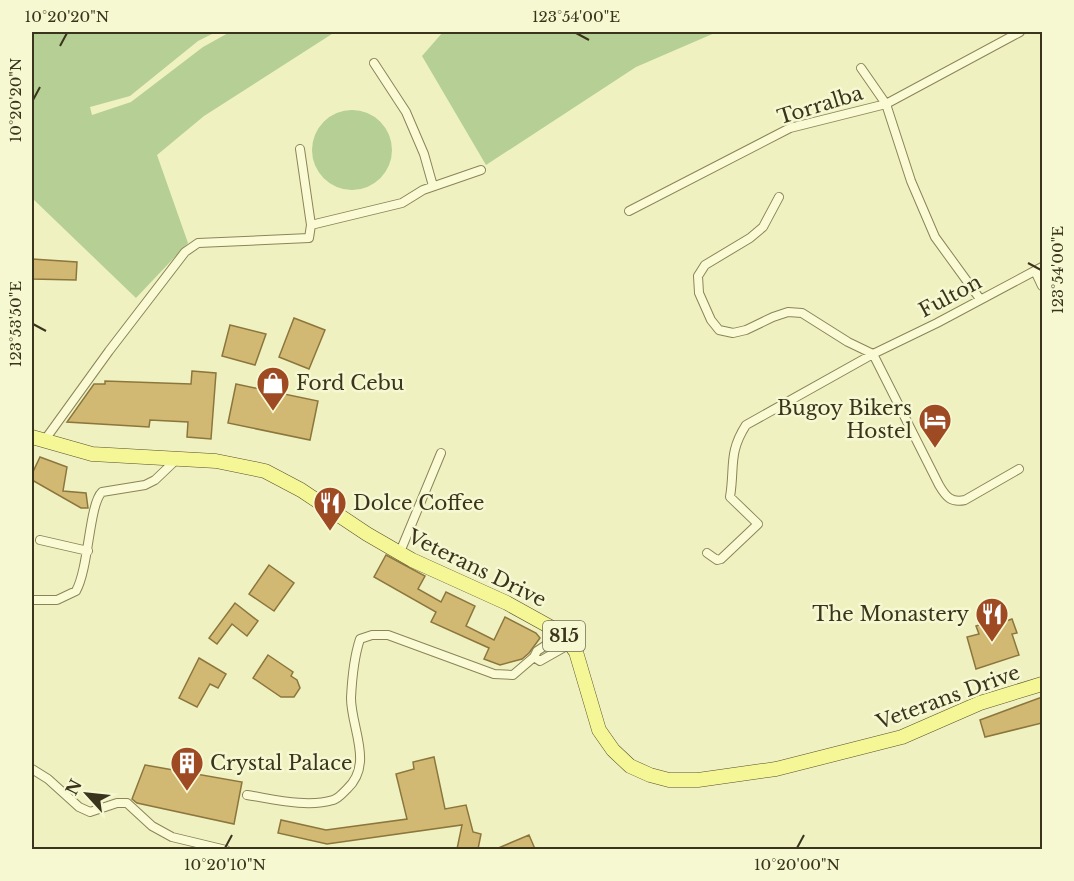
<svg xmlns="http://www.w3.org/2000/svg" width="1074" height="881" font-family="'Libre Baskerville',serif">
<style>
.green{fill:#b5cf94}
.building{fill:#d1b974;stroke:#8c763c;stroke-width:1.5}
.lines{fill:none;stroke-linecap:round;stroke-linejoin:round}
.street-casing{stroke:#8b8457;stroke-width:10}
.primary-casing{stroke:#594f2c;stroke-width:15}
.street{stroke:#fafbd5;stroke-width:8}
.primary{stroke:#f5f696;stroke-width:14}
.ticks{fill:none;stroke:#3a341d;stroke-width:2}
.labels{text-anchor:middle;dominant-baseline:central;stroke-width:5;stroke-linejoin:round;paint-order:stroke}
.shield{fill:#f6f8d1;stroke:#726f53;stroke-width:1.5}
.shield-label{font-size:18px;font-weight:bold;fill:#3a341d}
.street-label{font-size:20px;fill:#3a341d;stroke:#f6f8d1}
.poi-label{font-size:20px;fill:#3a341d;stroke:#f6f8d1;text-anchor:start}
.neatline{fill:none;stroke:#3a341d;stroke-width:2}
.ticks-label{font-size:15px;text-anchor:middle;fill:#3a341d}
</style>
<rect width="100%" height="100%" fill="#eff1c1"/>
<path class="green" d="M32,32H216L198,41L130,96L90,107L92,115L131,102L203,47L230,32H335L204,116L157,155L188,243L136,298L32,198Z
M443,32H717L636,67L486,165L422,56Z
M312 150a40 40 0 1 1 80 0a40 40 0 1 1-80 0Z"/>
<path class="building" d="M32,259L77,262L76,280L32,279Z
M294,318L325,330L309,369L279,357Z
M230,325L266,334L255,365L222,356Z
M192,371L216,373L211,439L187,437L188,422L150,420L149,427L67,422L94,384H105V381L191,384Z
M236,384L318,401L310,440L228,423Z
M40,457L67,467L63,491L86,493L88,508H81L32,480V474Z
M386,555L425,576L418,589L441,602L446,592L475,606L466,626L494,640L505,617L536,633L540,638L529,653L522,659L500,665L484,659L489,648L431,622L436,612L374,577Z
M269,565L294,583L274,611L249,594Z
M235,603L258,621L247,636L232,624L217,644L209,638Z
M1005,617L1006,621L1012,619L1017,633L1012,634L1019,655L976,669L967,637L979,634L976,626Z
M268,655L293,672L291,676L297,680L300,688L294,697H281L253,678Z
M199,658L226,674L218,688L210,684L197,707L179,698Z
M1042,697V723L985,737L980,720Z
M434,757L445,809L466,805L473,832L481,834L478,849H457L462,825L327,844L278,833L281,820L326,830L407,819L396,774L414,769L413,762Z
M145,765L242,782L234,824L137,803L132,799Z
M529,835L535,849H496Z"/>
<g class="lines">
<g class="street-casing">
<path id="street" d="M374,63L406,112L424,154L433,186
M861,68L886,104L911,181L935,237L980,299
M779,197L763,227L750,238L705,265L698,276L699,293L711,320L719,330L733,333L746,330L773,317L788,312L802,313L848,342L873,354L939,485C946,497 951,503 965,500L1019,469
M629,211L790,128L886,104L1020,32
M311,225L402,203L423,190L481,170
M1035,271L1042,286
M44,441L109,351L185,252L198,243L309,238L311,225L300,149
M40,540L88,551
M400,552L441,453
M707,553L717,560L721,559L758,524L730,497C735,467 728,453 746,425L873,354L937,323L1042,267
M32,600H57L76,591C89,568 89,504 102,492L145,485L155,480L177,459
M534,657L540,661L570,644
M32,769L48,779L79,807L90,812L117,803H127L152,826L172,837L226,850
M247,795C273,799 307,808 333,800C338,799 343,793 347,789C374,764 351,728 351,698C352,678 354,657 360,639L372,635H388L494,674L513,675L534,657L537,651L563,634"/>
</g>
<g class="primary-casing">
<path id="primary" d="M32,437L92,454L216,461L265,471L301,490L367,534L412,560L507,603L563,634L576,652L599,730L613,750L630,766L650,775L669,780H698L776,769L902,737L980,703L1042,684"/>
</g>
<use href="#street" class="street"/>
<use href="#primary" class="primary"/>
</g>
<path class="ticks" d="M576,33L589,40M60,46L67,33M33,100L40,87M1028,263L1041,270M33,324L46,331M225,848L232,835M797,848L804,835"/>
<defs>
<g id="shop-pin" transform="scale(1.725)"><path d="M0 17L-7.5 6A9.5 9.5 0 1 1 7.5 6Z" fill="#9e4a23" stroke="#f6f8d1"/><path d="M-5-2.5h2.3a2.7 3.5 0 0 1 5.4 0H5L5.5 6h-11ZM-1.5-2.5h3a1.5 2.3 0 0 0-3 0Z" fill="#fff"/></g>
<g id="hotel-pin" transform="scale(1.725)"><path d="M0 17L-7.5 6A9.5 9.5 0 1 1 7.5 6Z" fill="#9e4a23" stroke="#f6f8d1"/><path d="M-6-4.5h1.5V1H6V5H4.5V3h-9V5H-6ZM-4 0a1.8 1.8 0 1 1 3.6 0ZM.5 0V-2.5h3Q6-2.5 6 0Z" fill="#fff"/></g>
<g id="restaurant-pin" transform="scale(1.725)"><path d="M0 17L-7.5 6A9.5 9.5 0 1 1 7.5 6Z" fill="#9e4a23" stroke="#f6f8d1"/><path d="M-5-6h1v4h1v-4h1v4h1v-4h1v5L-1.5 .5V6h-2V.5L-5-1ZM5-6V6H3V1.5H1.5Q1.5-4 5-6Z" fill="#fff"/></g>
<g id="building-pin" transform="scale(1.725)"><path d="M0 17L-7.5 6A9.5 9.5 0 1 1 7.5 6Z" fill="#9e4a23" stroke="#f6f8d1"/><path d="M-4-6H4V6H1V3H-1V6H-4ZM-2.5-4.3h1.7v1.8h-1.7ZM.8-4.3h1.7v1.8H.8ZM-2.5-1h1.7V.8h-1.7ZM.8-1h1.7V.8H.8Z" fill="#fff"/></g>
</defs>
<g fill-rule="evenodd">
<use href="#shop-pin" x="273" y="383"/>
<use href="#hotel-pin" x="935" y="420"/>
<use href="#restaurant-pin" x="330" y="503"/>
<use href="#restaurant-pin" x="992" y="614"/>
<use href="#building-pin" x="187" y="763"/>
</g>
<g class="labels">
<rect class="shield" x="543" y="621" width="42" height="30" rx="4.5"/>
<g class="shield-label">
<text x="564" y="636">815</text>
</g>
<g class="street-label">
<text transform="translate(820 105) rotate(-17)">Torralba</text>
<text transform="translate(950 296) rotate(-28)">Fulton</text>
<text transform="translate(477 568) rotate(26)">Veterans Drive</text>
<text transform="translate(948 697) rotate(-20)">Veterans Drive</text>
</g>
<g class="poi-label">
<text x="296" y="383">Ford Cebu</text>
<text x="912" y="408" text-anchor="end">Bugoy Bikers<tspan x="912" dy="23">Hostel</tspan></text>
<text x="353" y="503">Dolce Coffee</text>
<text x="969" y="614" text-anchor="end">The Monastery</text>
<text x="210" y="763">Crystal Palace</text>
</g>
</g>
<rect width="1074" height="881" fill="none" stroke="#f6f8d1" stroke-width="66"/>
<g transform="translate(87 794) rotate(297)" stroke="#f6f8d1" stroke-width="4.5" paint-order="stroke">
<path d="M0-4.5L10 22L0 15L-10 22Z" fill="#3a341d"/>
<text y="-9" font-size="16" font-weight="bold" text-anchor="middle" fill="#3a341d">N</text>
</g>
<rect x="33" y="33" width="1008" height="815" class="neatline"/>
<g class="ticks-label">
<text x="67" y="22">10°20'20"N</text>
<text x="576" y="22">123°54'00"E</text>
<text transform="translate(16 100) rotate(-90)" y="5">10°20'20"N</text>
<text transform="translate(1058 270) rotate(-90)" y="5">123°54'00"E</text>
<text transform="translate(16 324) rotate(-90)" y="5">123°53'50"E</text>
<text x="225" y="870">10°20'10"N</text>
<text x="797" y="870">10°20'00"N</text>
</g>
</svg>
